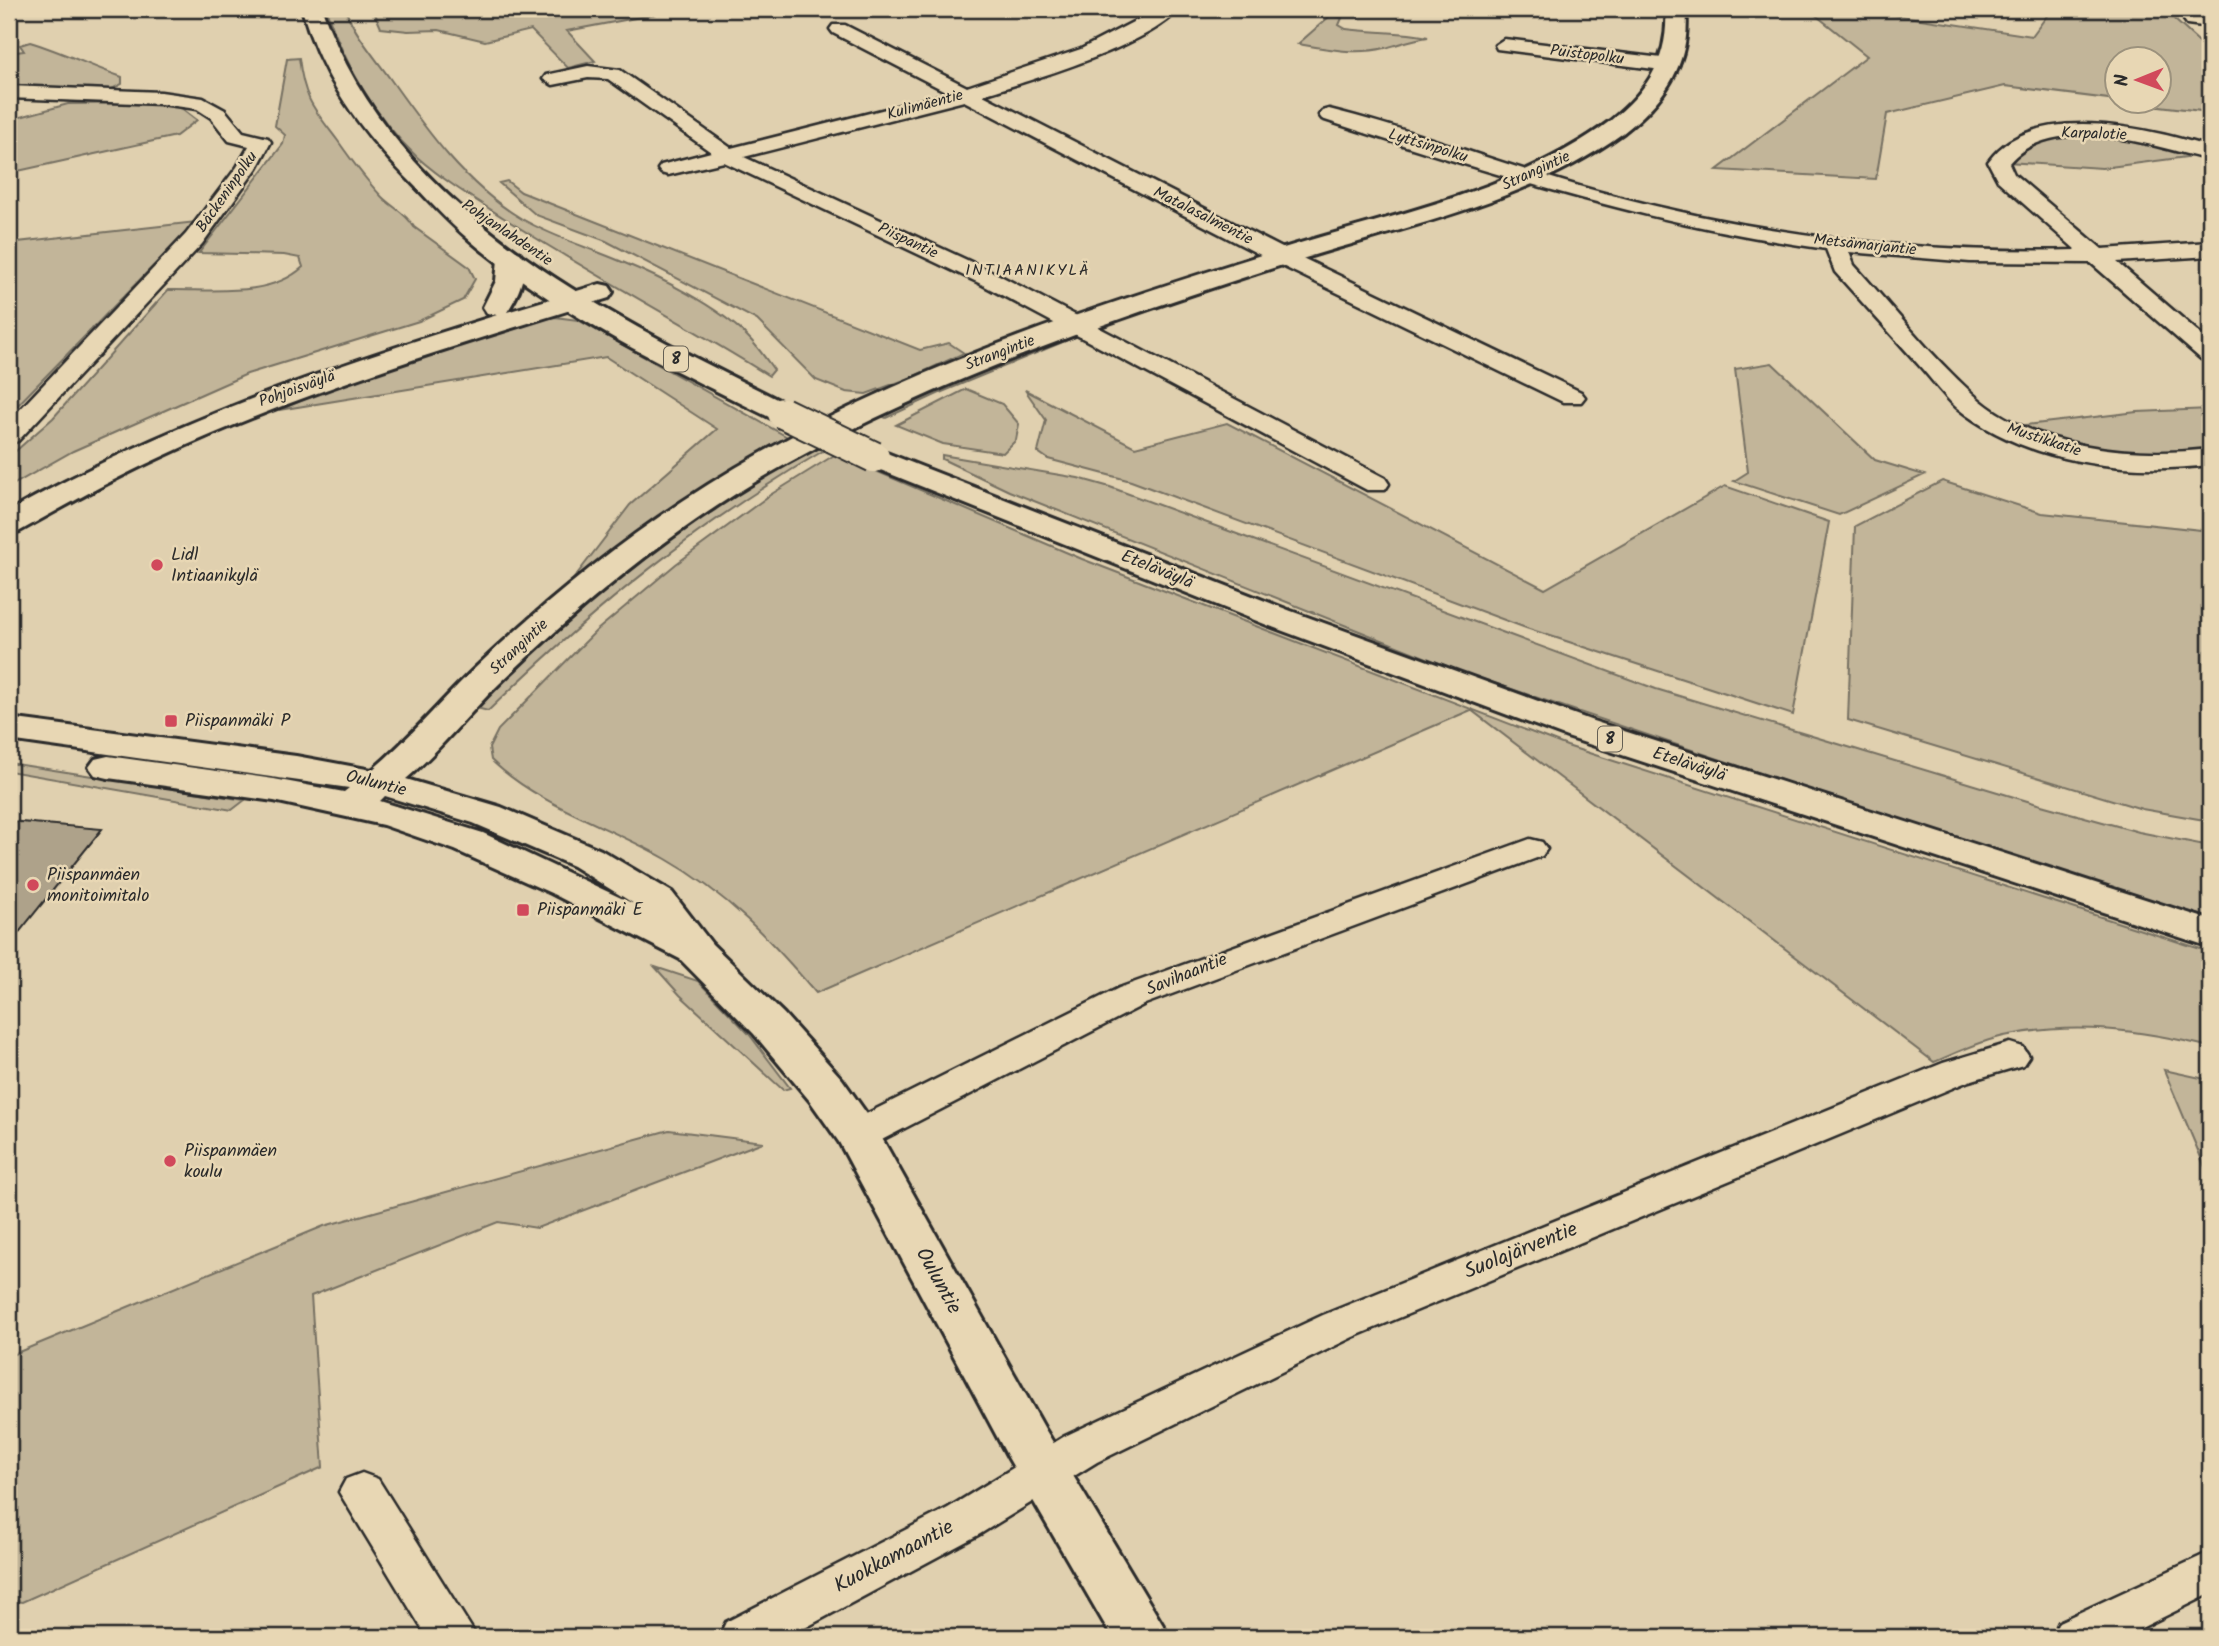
<svg xmlns="http://www.w3.org/2000/svg" width="2219" height="1646" font-family="Kalam,sans-serif">
<style>
.green{fill:#c2b599;stroke:#767062;stroke-width:2}
.building{fill:#aea28a;stroke:#2b2b2b;stroke-width:2}
.lines{fill:none;stroke-linecap:round;stroke-linejoin:round}
.street-casing{stroke:#2b2b2b;stroke-width:5}
.secondary-casing{stroke:#2b2b2b;stroke-width:6}
.highway-casing{stroke:#2b2b2b;stroke-width:6}
.street{fill:#e8d7b4;fill-rule:evenodd}
.secondary{fill:#e8d7b4;fill-rule:evenodd}
.highway{fill:#e8d7b4;fill-rule:evenodd}
.highway-bridge-casing{stroke:#2b2b2b;stroke-width:34;stroke-linecap:butt}
.highway-bridge{stroke:#e8d7b4;stroke-width:30}
.poi-dot{fill:#d1495b;stroke:#e8d7b4;stroke-width:2.5}
.labels{text-anchor:middle;dominant-baseline:central;stroke-width:5;stroke-linejoin:round;paint-order:stroke}
.far-street-label{font-size:16px;fill:#2b2b2b;stroke:#e8d7b4}
.far-neighbourhood-label{font-size:16px;letter-spacing:2px;fill:#2b2b2b;stroke:#e8d7b4}
.shield{fill:#e8d7b4;stroke:#645f54;stroke-width:2}
.shield-label{font-size:16px;font-weight:bold;fill:#2b2b2b}
.poi-label{font-size:18px;fill:#2b2b2b;stroke:#e8d7b4;text-anchor:start}
.street-label{font-size:18px;fill:#2b2b2b;stroke:#e8d7b4}
.near-street-label{font-size:21px;fill:#2b2b2b;stroke:#e8d7b4}
</style>
<rect width="100%" height="100%" fill="#e0d0af"/>
<filter id="ink" filterUnits="userSpaceOnUse"><feTurbulence type="fractalNoise" baseFrequency=".0143" numOctaves="2"/><feDisplacementMap in="SourceGraphic" scale="14" xChannelSelector="R" yChannelSelector="G"/><feConvolveMatrix kernelMatrix="1 2 1 2 8 2 1 2 1" color-interpolation-filters="sRGB"/></filter>
<g filter="url(#ink)">
<path class="green" d="M326,9H345C356,36 374,56 391,80C427,131 466,186 522,219C553,237 587,247 620,261C659,277 718,306 748,337C758,347 766,359 774,370L769,376C682,321 590,274 504,218C474,199 444,181 417,157C375,118 344,63 326,9Z
M373,9H683L567,31L595,61L568,68L531,30L485,41L439,30L408,31L381,28Z
M1808,9H1855L2032,36L2052,9H2163L2210,52V112L2126,102H2160V60H2118L2117,100L2005,86L1887,114L1876,179L1717,170L1867,56Z
M1331,15L1342,18L1339,25L1346,29C1373,33 1402,31 1428,37C1413,39 1400,44 1385,48C1357,55 1326,49 1298,44Z
M30,42C63,52 90,66 122,77V84L108,91L9,87V53L24,51L20,45Z
M299,58C304,100 314,109 338,141C352,161 365,179 382,197C393,208 406,213 414,227L469,267L475,279L463,300L419,321L247,374L73,451L9,487V457L53,418L168,290C212,289 269,298 303,267L300,258L284,255L199,253L283,144L285,135L275,126L287,59Z
M150,103L180,107L197,120L176,136L9,173V120L68,104Z
M2073,136L2132,138L2202,155L2102,168L2007,162C2022,142 2048,138 2073,136Z
M507,181L521,192L920,350L949,343L964,353L910,378L866,394L846,392L816,380L757,320L606,241L536,215L499,183Z
M196,222L9,414V243Z
M555,317L578,320L791,439L698,492L571,582L630,505L717,429L606,357L279,410L367,373L538,318Z
M1064,338L1068,340L942,392L886,418L876,414L936,386Z
M1772,363L1875,460L1924,475L1839,515L1734,481L1748,472L1735,369Z
M966,389L1002,404L1019,424L1016,440L1003,453L943,444L896,425Z
M1025,390L1135,447L1227,423L1545,589L1725,486L1829,522L1793,715L1526,628L1131,481L1048,459L1038,452L1046,420Z
M2210,409V452C2146,463 2077,451 2017,426L2137,412Z
M817,444L828,448C699,523 595,607 488,711L476,708C553,631 635,559 726,498C755,479 787,462 817,444Z
M836,454L1082,559L1567,746L2210,952V1047C2142,1030 2074,1021 2004,1036C1980,1041 1956,1053 1934,1062L1471,710L816,993C772,941 726,893 666,859C608,826 539,806 491,760L489,748L498,730L596,631L676,564L770,495Z
M942,455L1078,478L1110,487L1656,689L2034,803L2139,832L2210,846V918L1985,849L1467,674L1009,491L942,459Z
M1942,481L2042,513L2210,531V821L2142,809L1848,720L1855,526Z
M9,763L245,800L232,810L9,771Z
M655,967L698,981L749,1034L790,1088L783,1090L680,995Z
M2164,1070L2210,1080V1179Z
M669,1130L763,1142L537,1228L498,1222L311,1296L323,1467L22,1602L9,1600V1356L324,1226Z"/>
<path class="building" d="M9,821L102,829L9,945Z"/>
<g class="lines">
<g class="street-casing">
<path id="street" d="M1158,9H1179C1151,45 1028,81 983,95L1290,252L1581,392L1585,397L1581,402H1563L1274,262L964,101L744,157L995,273L1385,478L1389,484L1385,490H1367L979,283L724,162L668,175L661,173L658,169L661,165L711,152L608,79L588,78L553,85L543,79L546,75L588,66L620,70L731,148L949,93L833,33L830,29L833,25H845L967,87L1081,49Z
M2193,15L2210,17V27L2187,24L2184,20L2187,16Z
M1504,39L1670,59L1679,65L1670,71L1497,49L1495,45Z
M9,86L161,92L203,98L225,110L243,132L268,138L271,142L257,168L202,244L18,441L9,444V421L186,234L237,167L249,146L229,141L211,118L197,109L161,104L9,98Z
M1329,109C1423,132 1514,170 1608,194C1759,235 1920,254 2076,250L1998,181L1988,162C2031,100 2149,128 2210,147V160C2154,146 2054,111 2009,163L2014,174L2102,249L2210,242V256L2117,262L2210,342V361L2201,359L2091,263L1970,262L1849,252L1854,265C1893,308 1930,355 1973,394C2032,449 2134,458 2210,449V465C2126,475 2024,463 1956,407C1942,394 1930,377 1917,363C1890,333 1862,302 1835,272L1826,249C1652,225 1488,173 1322,119L1319,115L1322,111Z
M1530,839L1542,842L1547,849L1542,856L1145,1004L872,1145L858,1149L844,1145L838,1135L844,1125L1119,988Z
M2010,1043L2023,1047L2029,1056L2023,1065L1969,1081L1353,1337L1097,1462L980,1534L788,1637H719L726,1622L948,1508L1065,1436L1323,1315L1943,1063Z
M362,1473L378,1479L477,1637H427L339,1492L346,1479Z
M2210,1552V1594L2123,1637H2052L2059,1622Z"/>
</g>
<g class="secondary-casing">
<path id="secondary" d="M1666,9H1686C1692,62 1664,102 1623,133C1527,203 1402,227 1292,262C1120,317 946,375 788,463C681,522 586,600 499,684C467,715 440,750 406,779L501,807L601,850L672,892L712,944L784,1014L842,1079L874,1124L1045,1429L1170,1637H1112L1009,1459L839,1142L810,1101L754,1034L680,959L551,893L455,850L383,825L274,801L108,778L95,775L89,767L95,759L108,756L274,779L344,792L349,788L9,740V718L296,756L372,770C408,740 438,704 472,671C560,587 657,511 763,452C924,362 1103,304 1277,250C1388,215 1515,192 1610,121C1648,91 1669,58 1666,9ZM385,796L473,823L573,866L636,905L483,833L380,801Z
M511,251L520,253C531,269 517,298 507,312L600,284L609,286L613,292L609,298C458,345 305,390 161,457C113,479 66,505 20,531L9,534V511C164,425 328,367 497,315L487,313L483,307L496,281L498,259L502,253Z"/>
</g>
<g class="highway-casing">
<path id="highway" d="M302,9H322C395,215 610,316 793,407L798,413L793,419L783,422L773,419C672,369 567,320 479,248C454,228 433,205 411,182C362,133 320,76 302,9Z
M874,448L1291,611L1593,721L2210,920V947L1567,737L1267,625L863,463L859,457L863,451Z"/>
</g>
<use href="#street" class="street"/>
<use href="#secondary" class="secondary"/>
<use href="#highway" class="highway"/>
<g class="highway-bridge-casing">
<path id="highway-bridge" d="M783,413L874,457"/>
</g>
<use href="#highway-bridge" class="highway-bridge"/>
</g>
</g>
<g class="poi-dot">
<circle cx="157" cy="565" r="7"/>
<rect x="164" y="714" width="14" height="14" rx="3.5"/>
<circle cx="33" cy="885" r="7"/>
<rect x="516" y="903" width="14" height="14" rx="3.5"/>
<circle cx="170" cy="1161" r="7"/>
</g>
<g class="labels">
<g class="far-street-label">
<text transform="translate(1587 55) rotate(7)">Puistopolku</text>
<text transform="translate(925 105) rotate(-15)">Kulimäentie</text>
<text transform="translate(2094 134) rotate(2)">Karpalotie</text>
<text transform="translate(1428 146) rotate(17)">Lyttsinpolku</text>
<text transform="translate(1536 171) rotate(-25)">Strangintie</text>
<text transform="translate(227 192) rotate(-55)">Bäckeninpolku</text>
<text transform="translate(1203 216) rotate(27)">Matalasalmentie</text>
<text transform="translate(507 233) rotate(34)">Pohjanlahdentie</text>
<text transform="translate(908 241) rotate(25)">Piispantie</text>
<text transform="translate(1865 245) rotate(6)">Metsämarjantie</text>
<text transform="translate(1000 353) rotate(-21)">Strangintie</text>
<text transform="translate(297 389) rotate(-20)">Pohjoisväylä</text>
<text transform="translate(2044 440) rotate(18)">Mustikkatie</text>
<text transform="translate(519 647) rotate(-43)">Strangintie</text>
</g>
<g class="far-neighbourhood-label">
<text x="1028" y="270">INTIAANIKYLÄ</text>
</g>
<g class="shield">
<rect x="664" y="346.5" width="24" height="25" rx="5"/>
<rect x="1598" y="726.5" width="24" height="25" rx="5"/>
</g>
<g class="shield-label">
<text x="676" y="359">8</text>
<text x="1610" y="739">8</text>
</g>
<g class="poi-label">
<text x="171" y="555">Lidl<tspan x="171" dy="21">Intiaanikylä</tspan></text>
<text x="185" y="721">Piispanmäki P</text>
<text x="47" y="875">Piispanmäen<tspan x="47" dy="21">monitoimitalo</tspan></text>
<text x="537" y="910">Piispanmäki E</text>
<text x="184" y="1151">Piispanmäen<tspan x="184" dy="21">koulu</tspan></text>
</g>
<g class="street-label">
<text transform="translate(1157 570) rotate(22)">Eteläväylä</text>
<text transform="translate(1689 765) rotate(18)">Eteläväylä</text>
<text transform="translate(376 784) rotate(14)">Ouluntie</text>
<text transform="translate(1187 975) rotate(-22)">Savihaantie</text>
</g>
<g class="near-street-label">
<text transform="translate(1521 1251) rotate(-22)">Suolajärventie</text>
<text transform="translate(938 1281) rotate(61)">Ouluntie</text>
<text transform="translate(894 1557) rotate(-28)">Kuokkamaantie</text>
</g>
</g>
<rect width="2219" height="1646" fill="none" stroke="#e8d7b4" stroke-width="35"/>
<rect x="18" y="18" width="2184" height="1611" fill="none" stroke="#2b2b2b" stroke-width="2.5" filter="url(#ink)"/>
<g transform="translate(2138 80) rotate(269)"><circle r="33" fill="#e8d7b4" stroke="#9c927d" stroke-width="2"/>
<path d="M0-5L12 26L0 18L-12 26Z" fill="#d1495b"/>
<text y="-10" font-size="19" font-weight="bold" text-anchor="middle" fill="#2b2b2b">N</text>
</g>
</svg>
